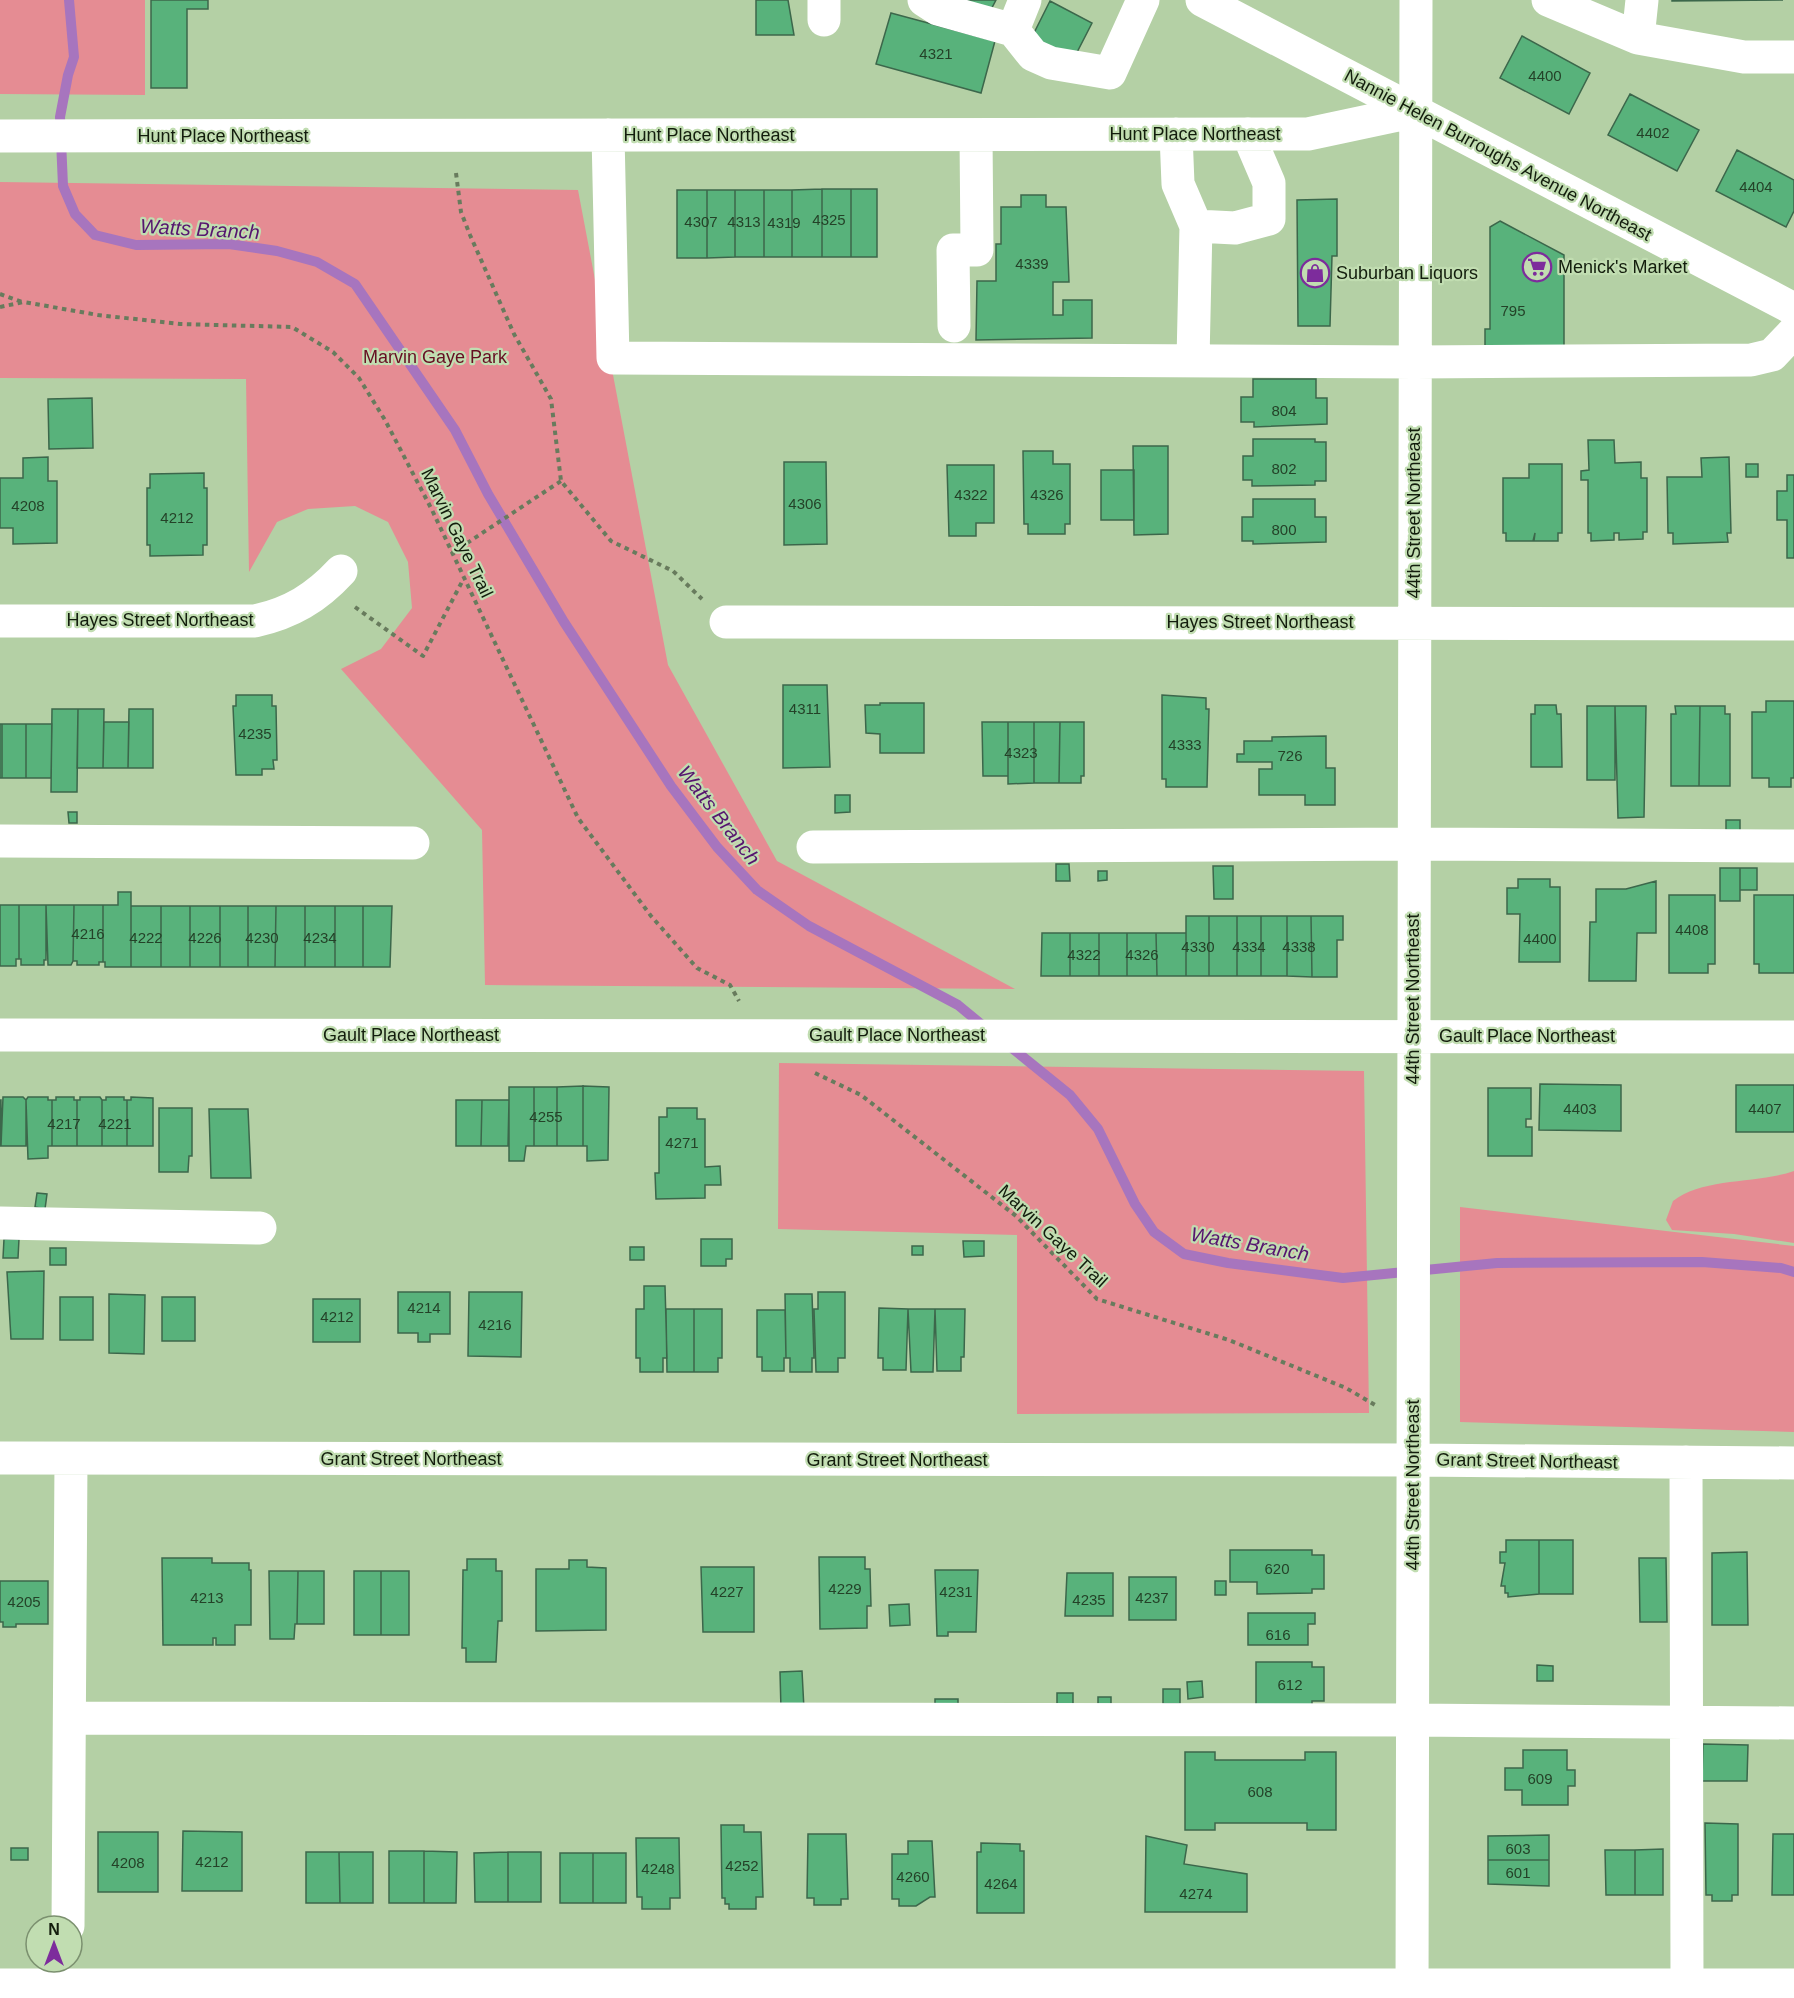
<svg xmlns="http://www.w3.org/2000/svg" width="1794" height="1998" font-family="Helvetica,sans-serif">
<style>
.green{fill:#e58c93}
.lines{fill:none;stroke-linecap:round;stroke-linejoin:round}
.stream{stroke:#a775be;stroke-width:10}
.building{fill:#58b27b;stroke:#3c674b;stroke-width:1.5}
.path{stroke:#687b5d;stroke-width:4;stroke-dasharray:4.5 4.5;stroke-linecap:butt}
.minor{stroke:#fff;stroke-width:33}
.major{stroke:#fff;stroke-width:33}
.labels{text-anchor:middle;dominant-baseline:central;stroke-width:4.5;stroke-linejoin:round;paint-order:stroke}
.number-label{font-size:15px;fill:#244228}
.street-label{font-size:18px;fill:#131d0d;stroke:#c1ddb1}
.poi-label{font-size:18px;fill:#131d0d;stroke:#c1ddb1;text-anchor:start}
.park-label{font-size:18px;fill:#660e22;stroke:#c1ddb1}
.water-label{font-size:20px;font-style:italic;fill:#56156f;stroke:#c1ddb1}
</style>
<rect width="100%" height="100%" fill="#b4d0a5"/>
<path class="green" d="M0,0H145V95L0,94Z
M0,182L578,190L668,665L777,861L1015,989L485,985L482,830L341,669L381,649L412,608L408,562L388,522L355,506L308,509L277,522L249,572L246,379L0,378Z
M779,1063L1364,1071L1369,1413L1017,1414V1235L778,1229Z
M1794,1171V1243L1734,1234L1672,1230L1666,1220L1673,1201C1703,1177 1757,1184 1794,1171Z
M1460,1207L1794,1246V1432L1460,1422Z"/>
<g class="lines">
<path class="stream" d="M69,0L74,57L68,75L60,117L63,186L75,214L95,235L136,245L229,244L277,251L317,262L355,284L455,430L488,494L564,622L671,786L717,847L757,890L809,926L958,1005L987,1029
M1007,1044L1070,1095L1098,1129L1135,1204L1154,1232L1184,1254L1228,1263L1343,1278L1497,1263L1702,1262L1781,1268L1794,1272"/>
</g>
<path class="building" d="M151,0H208V9H187V88H151Z
M756,0H788L794,35H756Z
M949,0H996L986,19Z
M1672,0H1783L1672,1Z
M1050,1L1092,23L1072,62L1030,41Z
M891,13L995,41L981,93L876,64Z
M1522,36L1590,73L1569,114L1500,78Z
M1630,94L1699,130L1677,171L1608,135Z
M1737,150L1794,180V211L1786,227L1716,191Z
M822,189H851V257H822Z
M822,189V257H792V190Z
M851,189H877V257H851Z
M677,190H707V258H677Z
M707,190H735V257L707,258Z
M735,190H764V257H735Z
M764,190H792V257H764Z
M1021,195H1046V207H1066L1069,282H1053V315H1063V300H1092V338L976,340L977,281H996V244H1001V207H1021Z
M1337,199V256H1332L1330,326H1298L1297,200Z
M1500,221L1564,255V352L1485,347V329H1490V227Z
M1253,379H1316V398H1327V424L1254,427V422H1241V397H1253Z
M92,398L93,448L49,449L48,399Z
M1253,439H1315V442H1326V481H1315V485L1252,486V480H1243V456H1253Z
M1588,440H1614L1615,463L1641,462V478H1647V532H1643V539L1619,540V533H1614V540L1591,541V533H1588V480H1581V471L1589,470Z
M1133,446H1168V534L1134,535Z
M1023,451H1053V464H1070V524H1065V534H1028V524H1024Z
M48,457V481H57V543L13,544V528H0V478H23V458Z
M1729,457L1731,533H1727L1728,542L1673,544V533H1668L1667,477H1702L1701,458Z
M784,462H826L827,544L784,545Z
M1529,464H1562V533H1558V541H1534L1535,533L1533,541H1506V533H1503V478H1529Z
M1746,464H1758V477H1746Z
M947,465H994V523H976V536H949Z
M1101,470H1134V520H1101Z
M204,473V488H207V545H203V555L150,556V545H147V488H150V474Z
M1787,475H1794V558H1787V520H1777V491H1787Z
M1253,499H1315V517H1326V542L1253,544V541H1242V517H1253Z
M783,685H827L830,767L783,768Z
M236,695H272V706H276L277,760H273L274,769H262V775H236L233,706H236Z
M1162,695L1206,698V709H1209L1207,787H1166V779H1162Z
M1766,701H1794V778H1791V787H1769V778H1752V712H1766Z
M880,703H924V753H880V734L866,733L865,705H880Z
M1535,705H1556L1557,714H1561L1562,767H1531V714H1535Z
M1587,706H1615V780H1587Z
M1615,706H1646L1644,817L1618,818Z
M1675,706H1700L1699,786H1671V714H1676Z
M1700,706H1725V714H1730V786H1699Z
M52,709H78L77,792H51Z
M78,709H104L103,768H77Z
M129,709H153V768H128Z
M104,722H129L128,768H103Z
M982,722H1008V776H983Z
M1008,722H1034V783L1008,784Z
M1034,722H1060L1059,783H1034Z
M1060,722H1084V776H1081V783H1059Z
M0,724H2V778H0Z
M2,724H26V778H2Z
M26,724H52L51,778H26Z
M1326,736V768H1335V805H1305V795H1259V769H1272V762H1237V754H1244V741H1272V737Z
M835,795H850V812L835,813Z
M68,812H77V823H69Z
M1726,820H1740V831L1726,830Z
M1056,864H1069L1070,881H1056Z
M1213,866H1233V899H1214Z
M1720,868H1740V901H1720Z
M1740,868H1757V890H1740Z
M1098,871H1107V880L1098,881Z
M1518,879H1550V887H1560V962H1519L1520,914H1507V888H1518Z
M1656,881V933H1637L1636,981H1589L1590,922H1596V889H1626Z
M118,892H131V967H105V962H103V905H118Z
M1669,895H1715V964H1708V973H1669Z
M1754,895H1794V973H1759V964H1754Z
M0,905H19V959H16V966H0Z
M19,905H46V960H44V965H21V959H19Z
M46,905H74L73,961L71,965H48Z
M74,905H103V962H99V965H77V961H73Z
M131,906H161V967H131Z
M161,906H190V967H161Z
M190,906H220V967H190Z
M220,906H248V967H220Z
M248,906H276L275,967H248Z
M276,906H305V967H275Z
M305,906H335V967H305Z
M335,906H363V967H335Z
M363,906H392L390,967H363Z
M1186,916H1209V976H1186Z
M1209,916H1237V976H1209Z
M1237,916H1261V976H1237Z
M1261,916H1287V976H1261Z
M1287,916H1311L1312,977L1287,976Z
M1311,916H1343V940H1337V977H1312Z
M1042,933H1070V976H1041Z
M1070,933H1099V976H1070Z
M1099,933H1127V976H1099Z
M1127,933H1156L1157,976H1127Z
M1156,933H1186V976H1157Z
M1540,1084L1621,1085V1131L1539,1130Z
M1736,1085H1794V1132H1736Z
M583,1086V1146H557V1087Z
M583,1086L609,1087L608,1160L587,1161V1146H583Z
M509,1087H534V1146H526L524,1161H509Z
M534,1087H557V1146H534Z
M1488,1088H1531V1119H1526V1127H1532V1156H1488Z
M3,1097H23L26,1100V1146H1Z
M28,1097H48V1100H52V1146H48V1158L28,1159L26,1100Z
M56,1097H74V1100H77V1146H52V1100H56Z
M80,1097H100L102,1100V1146H77V1100H80Z
M106,1097H124V1100H127V1146H102V1100H106Z
M131,1097L153,1098V1146H127V1100H131Z
M0,1100H1V1146H0Z
M456,1100H482L481,1146H456Z
M482,1100H509L508,1146H481Z
M159,1108H192V1156H189L188,1172H159Z
M667,1108H697V1119H705V1167L720,1166L721,1185H705V1198L656,1199L655,1173H659V1117H667Z
M209,1109H248L251,1178H211Z
M37,1193L47,1194L45,1209L35,1207Z
M4,1239H19L18,1258H3Z
M701,1239H732V1259H726V1266H701Z
M963,1241H984V1256L964,1257Z
M912,1246H923V1255H912Z
M630,1247H644V1260H630Z
M50,1248H66V1265H50Z
M44,1271L43,1339H11L7,1272Z
M644,1286H665L667,1358H663V1372H640V1358H636V1309H644Z
M398,1292H450V1334H430V1342H418V1333H398Z
M469,1292H522L521,1357L468,1356Z
M818,1292H845V1358H838V1372H816L814,1309H818Z
M109,1294L145,1295L144,1354L109,1353Z
M785,1294H812L814,1358H812V1372H790V1358H786Z
M60,1297H93V1340H60Z
M162,1297H195V1341H162Z
M313,1299H360V1342H313Z
M879,1308L908,1309L906,1370H883V1358H878Z
M666,1309H694V1372H667Z
M694,1309H722V1358H718V1372H694Z
M908,1309H935L933,1372H911Z
M935,1309H965L964,1357H961V1371H937Z
M757,1310H785L786,1358H784V1371H762V1357H757Z
M1506,1540H1539V1594L1508,1597V1593H1505V1586H1501L1505,1563H1500V1552H1506Z
M1539,1540H1573V1594H1539Z
M1230,1550H1312V1555H1324V1589H1312V1593L1257,1594V1582H1230Z
M1747,1552L1748,1625H1712V1553Z
M819,1557H865V1569H870L871,1606H867V1628L820,1629Z
M162,1558H212V1563H249V1570H251V1625H235V1645H216V1638H213V1645H163Z
M1639,1558H1666L1667,1622H1640Z
M467,1559H496V1571H502V1621H498L496,1662H466V1648H462L463,1570H467Z
M569,1560H587V1567L606,1568V1630L536,1631V1569H569Z
M701,1567H754V1632H703Z
M935,1570H978L976,1632H948V1636H937Z
M269,1571H298L297,1624H295L294,1639H270Z
M298,1571H324V1624H297Z
M354,1571H381V1635H354Z
M381,1571H409V1635H381Z
M1067,1573H1113V1616H1065Z
M1129,1577H1176V1620H1129Z
M0,1581H48V1624H16V1627H3V1622H0Z
M1215,1581H1226V1595H1215Z
M909,1604L910,1625L890,1626L889,1605Z
M1248,1613H1315V1624H1308V1645H1248Z
M1256,1662H1312V1667H1324V1701H1312V1706L1256,1707Z
M1537,1665L1553,1666V1681H1537Z
M802,1671L804,1709L781,1710L780,1672Z
M1202,1681L1203,1697L1188,1699L1187,1682Z
M1163,1689H1180V1704H1163Z
M1057,1693H1073V1705H1057Z
M1098,1697H1111V1705L1098,1706Z
M935,1699H958V1709H935Z
M1703,1744L1748,1745L1747,1781H1702Z
M1523,1750H1567V1770H1575V1786H1568V1805H1522V1790H1505V1768H1523Z
M1185,1752H1215V1760H1305V1752H1336V1830H1307V1823H1215V1830H1185Z
M1705,1823L1738,1824V1895H1732V1901H1712V1895H1706Z
M721,1825H744V1832H761L763,1897H756V1909H729V1904H725V1898H722Z
M183,1831L242,1832V1891H182Z
M98,1832H158V1892H98Z
M808,1834H846L848,1899H841V1905H814V1898H807Z
M1773,1834H1794V1895H1772Z
M1549,1835V1860H1488V1836Z
M1146,1836L1187,1845L1184,1864L1247,1874V1912H1145Z
M636,1838H679L680,1898H670V1909H642V1897H637Z
M908,1841H932L935,1897H930L916,1906H899V1899H892V1854H908Z
M981,1843L1020,1844V1851H1024V1913H977V1852H981Z
M11,1848H28V1860H11Z
M1663,1849V1895H1635V1850Z
M1605,1850H1635V1895H1606Z
M389,1851H424V1903H389Z
M424,1851L457,1852L456,1903H424Z
M306,1852H339L340,1903H306Z
M339,1852H373V1903H340Z
M508,1852V1902H475L474,1853Z
M508,1852H541V1902H508Z
M560,1853H593V1903H560Z
M593,1853H626V1903H593Z
M1488,1860H1549V1886L1488,1884Z"/>
<g class="lines">
<path class="path" d="M456,173L461,212L470,235L514,334L551,399L561,481L611,541L673,571L702,599
M0,294L22,302
M0,307L24,302L98,315L180,324L292,327L333,352L359,378L385,420L432,510L578,818L651,916L697,968L730,985L739,1001
M452,553L561,481
M355,607L423,656L464,578
M815,1073L861,1095L1016,1216L1097,1299L1229,1340L1346,1388L1377,1406"/>
<path class="minor" d="M824,0V20
M924,0L938,9L1013,30L1033,55L1051,63L1110,73L1143,0
M1548,0L1638,38L1744,57H1794
M1013,30L1025,0
M1638,38L1642,0
M1176,134L1178,184L1196,226L1235,228L1269,219V183L1248,134
M608,135L613,358L1415,362L1751,360L1772,355L1794,332
M0,136L1275,134H1308L1416,111
M954,326L953,250H977L976,135
M1193,360L1196,226
M0,621H255C291,613 316,598 341,571
M726,622L1794,624
M0,841L413,843
M813,847L1414,844L1794,846
M0,1035L1794,1037
M0,1223L260,1228
M0,1458L1413,1460L1794,1463
M1686,1462L1687,1984
M70,1718L1412,1720L1794,1723
M68,1926L71,1459
M0,1985H1794
M1412,1998L1416,0"/>
<path class="major" d="M1202,0L1794,309"/>
</g>
<defs>
<g id="supermarket-ring" transform="scale(1.5)"><circle r="9.5" fill="#c1ddb1" stroke="#7d2c9c" stroke-width="1.5"/><path d="M-6-5.5h2.5l.6 2H6L4.5 2H-2.5L-4.4-4H-6ZM-1.5 3.2a1.3 1.3 0 1 0 .1 0ZM3 3.2a1.3 1.3 0 1 0 .1 0Z" fill="#7d2c9c"/></g>
<g id="shop-ring" transform="scale(1.5)"><circle r="9.5" fill="#c1ddb1" stroke="#7d2c9c" stroke-width="1.5"/><path d="M-5-2.5h2.3a2.7 3.5 0 0 1 5.4 0H5L5.5 6h-11ZM-1.5-2.5h3a1.5 2.3 0 0 0-3 0Z" fill="#7d2c9c"/></g>
</defs>
<g fill-rule="evenodd">
<use href="#supermarket-ring" x="1537" y="267"/>
<use href="#shop-ring" x="1315" y="273"/>
</g>
<g class="labels">
<g class="number-label">
<text x="936" y="53">4321</text>
<text x="1545" y="75">4400</text>
<text x="1653" y="132">4402</text>
<text x="1756" y="186">4404</text>
<text x="829" y="219">4325</text>
<text x="701" y="221">4307</text>
<text x="744" y="221">4313</text>
<text x="784" y="222">4319</text>
<text x="1032" y="263">4339</text>
<text x="1513" y="310">795</text>
<text x="1284" y="410">804</text>
<text x="1284" y="468">802</text>
<text x="971" y="494">4322</text>
<text x="1047" y="494">4326</text>
<text x="805" y="503">4306</text>
<text x="28" y="505">4208</text>
<text x="177" y="517">4212</text>
<text x="1284" y="529">800</text>
<text x="805" y="708">4311</text>
<text x="255" y="733">4235</text>
<text x="1185" y="744">4333</text>
<text x="1021" y="752">4323</text>
<text x="1290" y="755">726</text>
<text x="1692" y="929">4408</text>
<text x="88" y="933">4216</text>
<text x="146" y="937">4222</text>
<text x="205" y="937">4226</text>
<text x="262" y="937">4230</text>
<text x="320" y="937">4234</text>
<text x="1540" y="938">4400</text>
<text x="1198" y="946">4330</text>
<text x="1249" y="946">4334</text>
<text x="1299" y="946">4338</text>
<text x="1084" y="954">4322</text>
<text x="1142" y="954">4326</text>
<text x="1580" y="1108">4403</text>
<text x="1765" y="1108">4407</text>
<text x="546" y="1116">4255</text>
<text x="64" y="1123">4217</text>
<text x="115" y="1123">4221</text>
<text x="682" y="1142">4271</text>
<text x="424" y="1307">4214</text>
<text x="337" y="1316">4212</text>
<text x="495" y="1324">4216</text>
<text x="1277" y="1568">620</text>
<text x="845" y="1588">4229</text>
<text x="727" y="1591">4227</text>
<text x="956" y="1591">4231</text>
<text x="207" y="1597">4213</text>
<text x="1152" y="1597">4237</text>
<text x="1089" y="1599">4235</text>
<text x="24" y="1601">4205</text>
<text x="1278" y="1634">616</text>
<text x="1290" y="1684">612</text>
<text x="1540" y="1778">609</text>
<text x="1260" y="1791">608</text>
<text x="1518" y="1848">603</text>
<text x="212" y="1861">4212</text>
<text x="128" y="1862">4208</text>
<text x="742" y="1865">4252</text>
<text x="658" y="1868">4248</text>
<text x="1518" y="1872">601</text>
<text x="913" y="1876">4260</text>
<text x="1001" y="1883">4264</text>
<text x="1196" y="1893">4274</text>
</g>
<g class="street-label">
<text x="1195" y="134">Hunt Place Northeast</text>
<text x="709" y="135">Hunt Place Northeast</text>
<text x="223" y="136">Hunt Place Northeast</text>
<text transform="translate(1498 155) rotate(28)">Nannie Helen Burroughs Avenue Northeast</text>
<text transform="translate(1414 513) rotate(-90)">44th Street Northeast</text>
<text transform="translate(457 533) rotate(64)">Marvin Gaye Trail</text>
<text x="160" y="620">Hayes Street Northeast</text>
<text x="1260" y="622">Hayes Street Northeast</text>
<text transform="translate(1413 999) rotate(-90)">44th Street Northeast</text>
<text x="411" y="1035">Gault Place Northeast</text>
<text x="897" y="1035">Gault Place Northeast</text>
<text x="1527" y="1036">Gault Place Northeast</text>
<text transform="translate(1053 1236) rotate(43)">Marvin Gaye Trail</text>
<text x="411" y="1459">Grant Street Northeast</text>
<text x="897" y="1460">Grant Street Northeast</text>
<text transform="translate(1527 1461) rotate(1)">Grant Street Northeast</text>
<text transform="translate(1413 1485) rotate(-90)">44th Street Northeast</text>
</g>
<g class="poi-label">
<text x="1558" y="267">Menick's Market</text>
<text x="1336" y="273">Suburban Liquors</text>
</g>
<g class="park-label">
<text x="435" y="357">Marvin Gaye Park</text>
</g>
<g class="water-label">
<text transform="translate(200 229) rotate(3)">Watts Branch</text>
<text transform="translate(719 815) rotate(52)">Watts Branch</text>
<text transform="translate(1250 1244) rotate(10)">Watts Branch</text>
</g>
</g>
<g transform="translate(54 1944)"><circle r="28" fill="#c1ddb1" stroke="#7b906f" stroke-width="1.5"/>
<path d="M0-4.5L10 22L0 15L-10 22Z" fill="#7d2c9c"/>
<text y="-9" font-size="16" font-weight="bold" text-anchor="middle" fill="#131d0d">N</text>
</g>
</svg>
